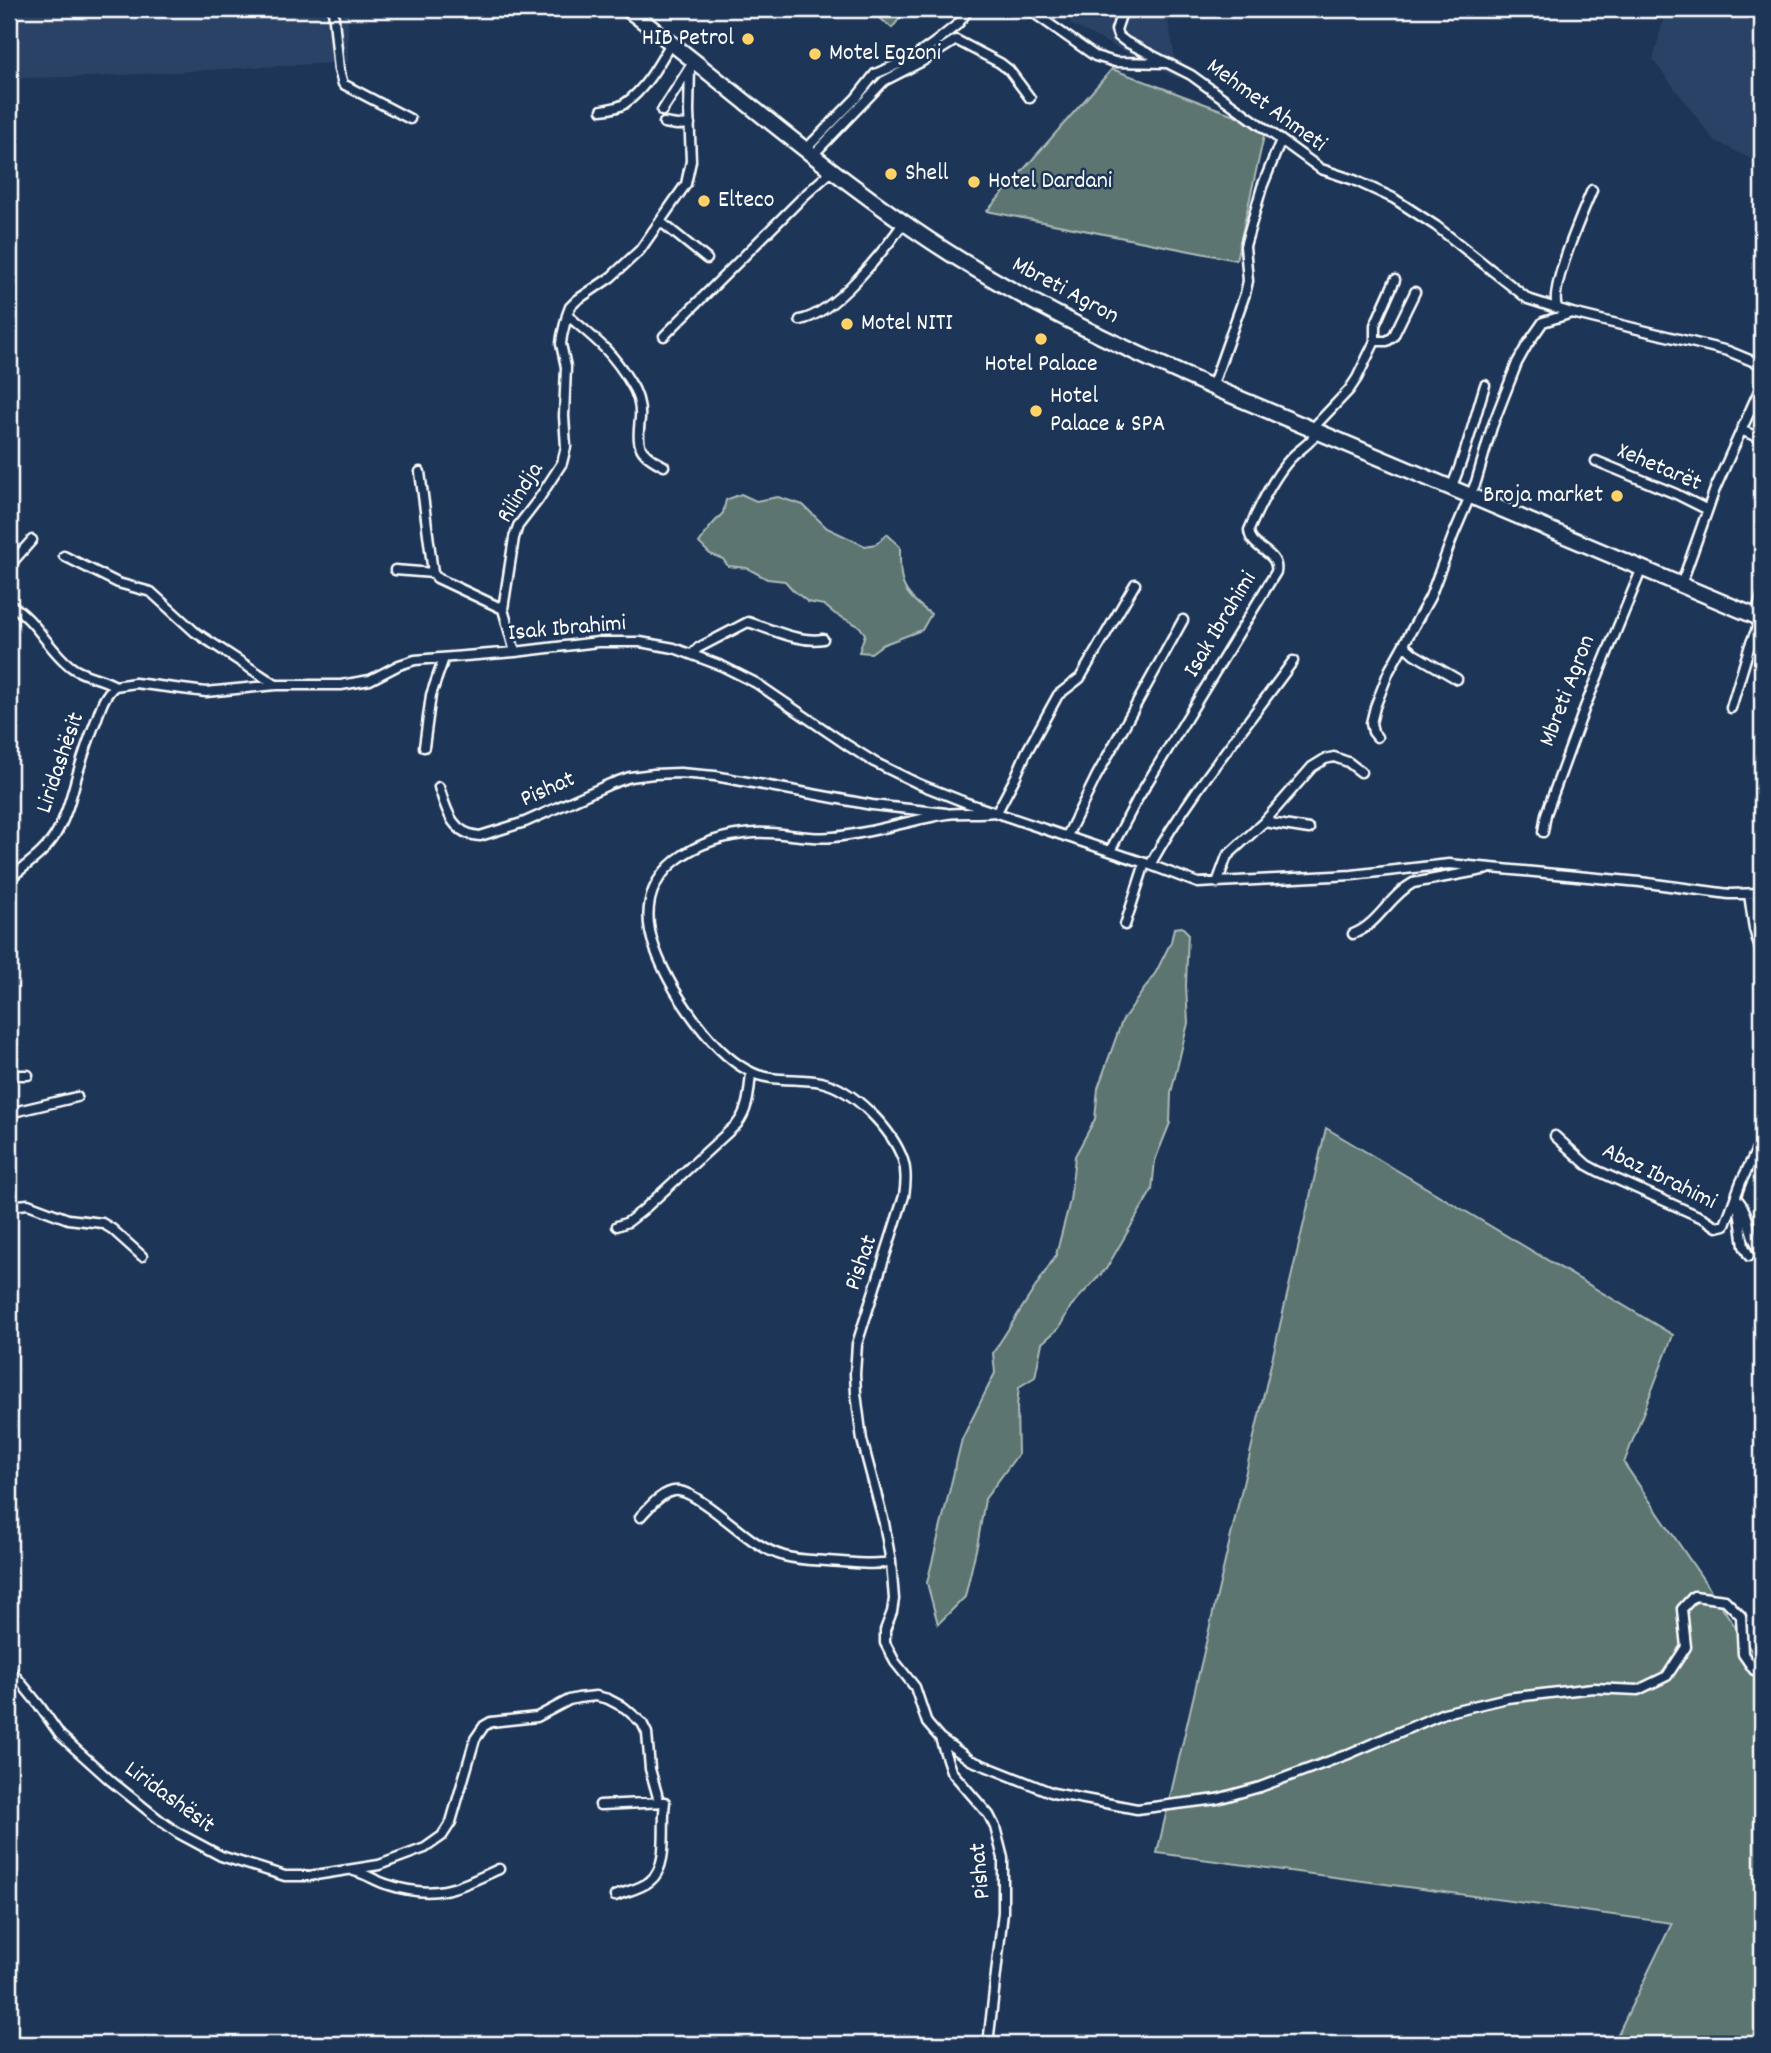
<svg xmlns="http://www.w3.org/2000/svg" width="1771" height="2053" font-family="Dekko,sans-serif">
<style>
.built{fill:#2b4266}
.green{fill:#5b7471;stroke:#adbab8;stroke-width:2}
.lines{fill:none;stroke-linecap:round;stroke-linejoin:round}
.minor-casing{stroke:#fff;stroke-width:13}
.primary-casing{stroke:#fff;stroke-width:19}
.minor{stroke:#1d3557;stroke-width:8}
.primary{stroke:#1d3557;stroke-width:14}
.poi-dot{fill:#ffd166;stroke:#1d3557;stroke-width:2.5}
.labels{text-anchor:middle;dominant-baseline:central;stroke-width:5;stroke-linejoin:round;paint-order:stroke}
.poi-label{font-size:24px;fill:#fff;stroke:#1d3557;text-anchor:start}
.street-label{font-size:24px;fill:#fff;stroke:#1d3557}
</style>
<rect width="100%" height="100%" fill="#1d3557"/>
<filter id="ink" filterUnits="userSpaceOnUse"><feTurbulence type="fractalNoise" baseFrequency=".0143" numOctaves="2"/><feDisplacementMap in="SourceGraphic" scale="14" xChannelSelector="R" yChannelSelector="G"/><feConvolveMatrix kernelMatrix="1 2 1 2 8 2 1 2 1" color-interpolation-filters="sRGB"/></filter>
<g filter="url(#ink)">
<path class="built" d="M9,9H348V62L89,77L9,78Z
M1076,9H1166L1179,79L1070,24Z
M1666,9H1762V165L1714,140L1653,60Z"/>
<path class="green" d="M871,9H907L892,28L870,10Z
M1112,69L1266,127L1236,260L987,211Z
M741,494L756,501L778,497L803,505L827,528L865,546L876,544L887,534L900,547C900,583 900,592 931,614L922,630L882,645L871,653L859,652L865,634L859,626L835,614L824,605L808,602L793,590L785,581L767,579L747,568L728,566L723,559L710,554L699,543L711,526L723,513L726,500Z
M1182,927L1188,933L1186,986L1188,1023L1171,1093L1170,1123L1155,1160L1152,1190L1106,1269L1071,1306L1059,1328L1042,1343L1035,1377L1019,1387L1017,1406L1018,1454L985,1499L978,1541L965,1597L938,1624L927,1583L962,1439L995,1373L993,1353L1056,1255L1070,1201L1075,1156L1095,1119L1098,1088L1122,1021L1156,972L1171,942L1174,928Z
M1326,1128L1673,1335L1624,1463L1762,1666V2044H1613L1672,1923L1157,1853Z"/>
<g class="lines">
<g class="minor-casing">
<path id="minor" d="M333,9L339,70L343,84L410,119
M1028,9L1095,56L1115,62L1167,63
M1123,9L1116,30L1118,36L1126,42L1191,75L1321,169L1354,180L1393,198L1436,226L1528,299L1572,313L1728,351L1762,365
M602,110C609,109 617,108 624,104C644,91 659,64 671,43
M662,111L690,67
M664,123L677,125L690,124
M805,150L856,98L875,74L913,58L934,43L958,24L969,9
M813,155L884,81L921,62L956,40L1000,63L1009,70L1030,98
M661,222L707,259
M1557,307C1549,288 1583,212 1592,190
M567,315C594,338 611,350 630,382C637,392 641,406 640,418C637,446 637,452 664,466
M800,320C834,314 884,251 904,222
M664,336L805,195L833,170
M1375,341H1387L1393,337L1415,292
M1212,387L1245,294L1248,281L1245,246L1262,187L1281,140
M1312,429L1349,390L1357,378L1375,341V325L1395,280
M1741,430L1762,439
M1596,461L1676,494L1706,509
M420,472L433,573
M1451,488C1466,455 1474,420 1485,385
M64,556L118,583L151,592L195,632L276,685
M9,566L32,540
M395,570L433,573L437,578L503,609
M1681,585L1715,489L1762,384
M9,604C36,619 47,648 70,666C83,677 101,677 115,686
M1755,616L1762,596
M1404,645L1414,654L1457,679
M515,652L503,609L514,538L518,526L538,500L562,463L566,447L564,416L566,367L561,344L562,336L567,315L570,307L577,300L611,277L640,250L686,184L691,161L689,111L690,67L692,60
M692,654L698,648L748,622C771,629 799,643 823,639
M115,686L135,683L206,692L276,685H341L370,680L399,665L415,660L515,652L598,642H640L674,648L722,666L756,683L847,745L874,762L919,784L967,803L1145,863L1198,883L1352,875L1449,864L1640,882L1729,894L1762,893
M1731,708L1750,645L1761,619
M1377,737L1373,732L1371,723L1375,707L1389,671L1430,597L1453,536L1476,482L1492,427L1517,363L1527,345L1543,322L1572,313
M424,747L431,695L444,658
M439,787C446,809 452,835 480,836L525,822L610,784L630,777L654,774L680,773L715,776L872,805L946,813
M997,812L1016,776L1026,753L1058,695L1080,678L1135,584
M1264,822L1309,829
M1543,832L1546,814L1585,707L1642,568
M1067,836L1096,777L1183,620
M1110,851L1138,798L1276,572C1280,551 1250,550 1249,530C1259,507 1274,476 1291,458C1300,448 1311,444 1318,431
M1150,865C1190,792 1245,728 1293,661
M9,879C27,864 47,852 58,830C67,814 71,797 76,779C82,759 89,738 97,718C101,706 105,694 115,686
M1217,883L1227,856L1264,822L1312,767L1325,759L1334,757L1348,762L1361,772
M1749,894L1754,929L1762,956
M1125,925L1145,863
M1353,934C1378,925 1389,896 1413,883L1488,869
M9,1075H28
M9,1113L77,1097
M1555,1136L1587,1165L1598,1171L1705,1219L1717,1227L1725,1225L1741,1182L1762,1139
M1736,1198C1752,1213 1748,1241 1762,1250
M1738,1203L1744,1246L1749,1256
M9,1206L28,1204L68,1219L102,1223L112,1229L142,1256
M617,1226L628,1222L642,1211L737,1124C749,1109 749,1091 751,1073
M640,1517C649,1507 664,1489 679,1491C697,1493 738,1531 755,1542C764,1548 774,1553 784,1556C798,1560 812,1560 827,1561C848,1562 870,1566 891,1562
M9,1668L39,1705L60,1735L111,1781L161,1821L178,1833L221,1856L285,1876H309L379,1865L425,1848L442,1836L451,1822L475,1739L484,1726L491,1722L537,1717L569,1700L578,1698L596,1696L608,1699L625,1708L642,1723L647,1733L650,1769L659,1801
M940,1738L970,1760L1053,1793L1137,1809L1217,1799L1260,1787L1346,1755L1444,1713L1507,1698L1593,1688L1638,1690L1667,1676L1686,1647L1682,1609L1694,1596L1725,1600L1741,1616L1743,1654L1754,1670L1762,1668
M600,1805L665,1802C661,1825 670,1866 650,1881C641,1889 626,1891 615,1896
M354,1871C367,1874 377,1882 389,1885C435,1900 458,1888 499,1869
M988,2044L1003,1912V1858L995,1827L989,1815L951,1771L940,1738L927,1723L915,1687L895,1662L885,1643V1630L892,1612L894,1599L891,1562L884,1523L862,1440L856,1393L855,1374L857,1344L904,1196C906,1184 907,1172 903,1160C892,1129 853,1089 821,1082C798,1077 770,1083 749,1071C708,1050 659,976 650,931C638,868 699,836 754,833C780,831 806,840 833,837C871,834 908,820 947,814C962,812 978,814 994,812"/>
</g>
<g class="primary-casing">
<path id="primary" d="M627,9C723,81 813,161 913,229C1006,293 1109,342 1212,387L1762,619"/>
</g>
<use href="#minor" class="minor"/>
<use href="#primary" class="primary"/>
</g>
</g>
<g class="poi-dot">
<circle cx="748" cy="39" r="7"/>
<circle cx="815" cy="54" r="7"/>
<circle cx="891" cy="174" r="7"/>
<circle cx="974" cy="182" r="7"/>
<circle cx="704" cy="201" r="7"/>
<circle cx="847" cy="324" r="7"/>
<circle cx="1041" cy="339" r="7"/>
<circle cx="1036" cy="411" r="7"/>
<circle cx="1617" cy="496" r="7"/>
</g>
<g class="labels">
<g class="poi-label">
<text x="734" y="39" text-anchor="end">HIB Petrol</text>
<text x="829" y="54">Motel Egzoni</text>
<text x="905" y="174">Shell</text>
<text x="988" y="182">Hotel Dardani</text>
<text x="718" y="201">Elteco</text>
<text x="861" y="324">Motel NITI</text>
<text x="1041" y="365" text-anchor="middle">Hotel Palace</text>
<text x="1050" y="397">Hotel<tspan x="1050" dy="28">Palace &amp; SPA</tspan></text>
<text x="1603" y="496" text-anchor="end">Broja market</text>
</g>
<g class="street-label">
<text transform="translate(1266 106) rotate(36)">Mehmet Ahmeti</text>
<text transform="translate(1065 291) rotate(28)">Mbreti Agron</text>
<text transform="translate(1659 468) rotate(23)">Xehetarët</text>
<text transform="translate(521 493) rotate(-58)">Rilindja</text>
<text transform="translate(1221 625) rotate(-59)">Isak Ibrahimi</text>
<text transform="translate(567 629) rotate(-5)">Isak Ibrahimi</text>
<text transform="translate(1568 691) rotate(-69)">Mbreti Agron</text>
<text transform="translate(61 763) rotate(-71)">Liridashësit</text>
<text transform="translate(548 790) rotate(-24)">Pishat</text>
<text transform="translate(1659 1177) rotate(26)">Abaz Ibrahimi</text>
<text transform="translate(862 1263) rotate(-71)">Pishat</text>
<text transform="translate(169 1798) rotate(36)">Liridashësit</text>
<text transform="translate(981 1871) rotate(-95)">Pishat</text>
</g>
</g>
<rect width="1771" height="2053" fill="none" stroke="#1d3557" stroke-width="35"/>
<rect x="18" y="18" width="1736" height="2018" fill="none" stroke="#fff" stroke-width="2.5" filter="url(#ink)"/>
</svg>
